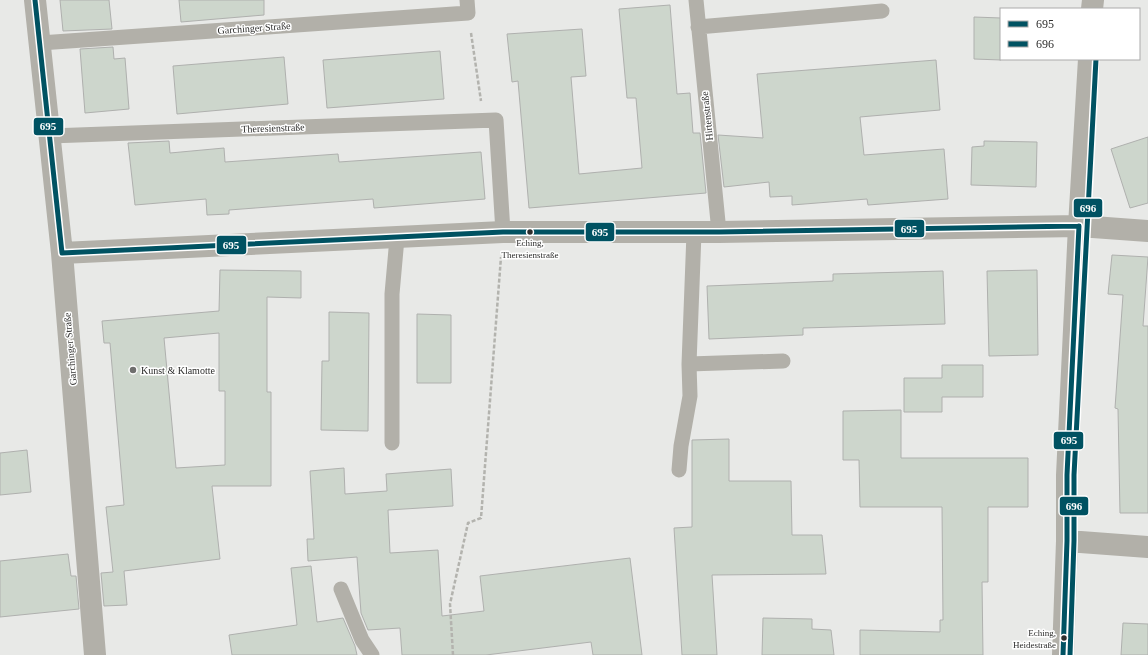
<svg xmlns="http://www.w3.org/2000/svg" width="1148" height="655" font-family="'Times New Roman',serif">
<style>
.building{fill:#cdd6cc;stroke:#afb0ae;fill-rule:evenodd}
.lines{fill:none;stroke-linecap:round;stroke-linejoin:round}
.path{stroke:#b3b3ae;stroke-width:2.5;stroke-dasharray:4 2;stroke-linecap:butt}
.lane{stroke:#b2b0a9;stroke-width:15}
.street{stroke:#b2b0a9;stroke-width:22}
.bus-1-casing{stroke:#fff;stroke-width:8}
.bus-2-casing{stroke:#fff;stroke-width:8}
.bus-1{stroke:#005262;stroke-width:5}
.bus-2{stroke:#005262;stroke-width:5}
.bus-dot{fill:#2e2e2d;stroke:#fff;stroke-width:1.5}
.poi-dot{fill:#6f6f6e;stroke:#fff;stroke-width:1.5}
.labels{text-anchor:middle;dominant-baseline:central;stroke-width:3;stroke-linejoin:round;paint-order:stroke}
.bus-label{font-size:9px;fill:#2e2e2d;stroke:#fff}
.street-label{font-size:10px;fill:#2e2e2d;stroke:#fff}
.poi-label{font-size:10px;fill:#2e2e2d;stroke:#fff;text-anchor:start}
.line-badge{stroke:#fff;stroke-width:1.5}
.badge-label{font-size:11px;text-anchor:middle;font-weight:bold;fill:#fff}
</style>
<rect width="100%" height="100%" fill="#e8e9e7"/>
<path class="building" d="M60,0H109L112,29L63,31Z
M179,0H264V15L181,22Z
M670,5L677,94L690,93L693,133H700L706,193L529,208L518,81L512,82L507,34L582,29L586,76L571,77L579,174L642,168L636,98H627L619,9Z
M974,17L1001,18V60L974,59Z
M113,47L114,59L125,58L129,109L85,113L80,49Z
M440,51L444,99L327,108L323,60Z
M284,57L288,104L177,114L173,66Z
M936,60L940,110L860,117L864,155L944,149L948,199L868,205L867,199L792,205V196L770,197L769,182L724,187L718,135L763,138L757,74Z
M1148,137V203L1130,208L1111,149Z
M169,141L170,153L224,148L225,162L338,154L339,162L481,152L485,199L374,208L373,199L229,210V214L207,215L206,199L135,205L128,143Z
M984,141L1037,142L1036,187L971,185L972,147L984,146Z
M1112,255L1148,257L1143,326H1148V513H1120L1118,409L1115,408L1123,295L1108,294Z
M220,270L301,271V298L267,297V392H271V486H212L220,559L124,571L127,605L104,606L101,573L113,572L106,507L124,505L110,343H104L102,321L219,311ZM219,333V391H225V465L176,468L164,338Z
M1037,270L1038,355L989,356L987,271Z
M943,271L945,324L803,328V335L709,339L707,286L833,281V274Z
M329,312L369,313L368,431L321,430L322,361H329Z
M417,314L451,315V383H417Z
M942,365H983V397H942V412H904V378H942Z
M901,410V458H1028V507H988V582H982L983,655H860V630L940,632V620H943L942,507H860L859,460H843V411Z
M729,439V481H791L792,535H822L826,574L712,575L717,655H682L674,528L692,527V440Z
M27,450L31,492L0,495V453Z
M344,468L345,494L387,491L386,474L451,469L453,506L388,510L390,553L438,550L442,616L484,611L480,576L630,558L642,655H593L591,642L486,655H402L400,628L368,630L361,613L357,557L308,561L307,539H314L310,471Z
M68,554L71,576H76L79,609L0,617V561Z
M311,566L317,622L343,618L355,646L357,655H232L229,635L297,625L291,568Z
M763,618L812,619V629L831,630L834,655H762Z
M1123,623L1148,624V655H1121Z"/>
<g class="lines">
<path class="path" d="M471,33L481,101
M453,655L450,604L468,523L481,518L501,257"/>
<path class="lane" d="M696,0L719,232
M698,27L882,11
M40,43L468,13L467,0
M50,136L496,120L503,232
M694,233L689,364L783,361
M392,443V294L397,238
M679,470L681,446L690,396L689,364
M341,589L362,640L372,655"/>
<path class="street" d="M35,0L62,253L95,655
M1092,9L1093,0
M62,253L503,232H719L1079,226L1148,231
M1067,541L1148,547
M1063,655L1067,541V475L1079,226L1089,59"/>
<g class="bus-1-casing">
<path id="bus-1" d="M35,0L62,253
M62,253L503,232H719L1079,226
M1063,655L1067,541V475L1079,226"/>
</g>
<g class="bus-2-casing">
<path id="bus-2" d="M1070,655L1074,541V475L1096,59"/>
</g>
<use href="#bus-1" class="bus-1"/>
<use href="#bus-2" class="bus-2"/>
</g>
<g class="bus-dot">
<circle cx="530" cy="232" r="3.5"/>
<circle cx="1064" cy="638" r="3.5"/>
</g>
<circle class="poi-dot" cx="133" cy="370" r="4"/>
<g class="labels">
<g class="bus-label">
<text x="530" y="243">Eching,<tspan x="530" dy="12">Theresienstraße</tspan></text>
<text x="1056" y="633" text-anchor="end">Eching,<tspan x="1056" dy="12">Heidestraße</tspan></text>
</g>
<g class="street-label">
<text transform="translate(254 28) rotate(-4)">Garchinger Straße</text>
<text transform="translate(707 116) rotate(-96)">Hirtenstraße</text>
<text transform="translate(273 128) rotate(-2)">Theresienstraße</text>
<text transform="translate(70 349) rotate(-95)">Garchinger Straße</text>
</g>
<g class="poi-label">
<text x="141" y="370">Kunst &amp; Klamotte</text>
</g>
</g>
<g class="line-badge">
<rect x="33" y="117" width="31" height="19" rx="4" fill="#005262"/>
<rect x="1073" y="198" width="30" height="20" rx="4" fill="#005262"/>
<rect x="894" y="219" width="31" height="19" rx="4" fill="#005262"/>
<rect x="585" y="222" width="30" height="20" rx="4" fill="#005262"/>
<rect x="216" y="235" width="31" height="20" rx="4" fill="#005262"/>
<rect x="1053" y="431" width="31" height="19" rx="4" fill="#005262"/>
<rect x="1059" y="496" width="30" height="20" rx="4" fill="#005262"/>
</g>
<g class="badge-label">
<text x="48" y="130">695</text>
<text x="1088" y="212">696</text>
<text x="909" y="233">695</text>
<text x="600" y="236">695</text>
<text x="231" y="249">695</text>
<text x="1069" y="444">695</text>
<text x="1074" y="510">696</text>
</g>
<rect x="1000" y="8" width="140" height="52" fill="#ffffff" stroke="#ababab"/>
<rect x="1008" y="21" width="20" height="6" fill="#005262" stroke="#ababab"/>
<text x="1036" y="28" font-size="12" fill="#2e2e2d">695</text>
<rect x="1008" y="41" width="20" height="6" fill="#005262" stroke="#ababab"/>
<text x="1036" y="48" font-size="12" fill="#2e2e2d">696</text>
</svg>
